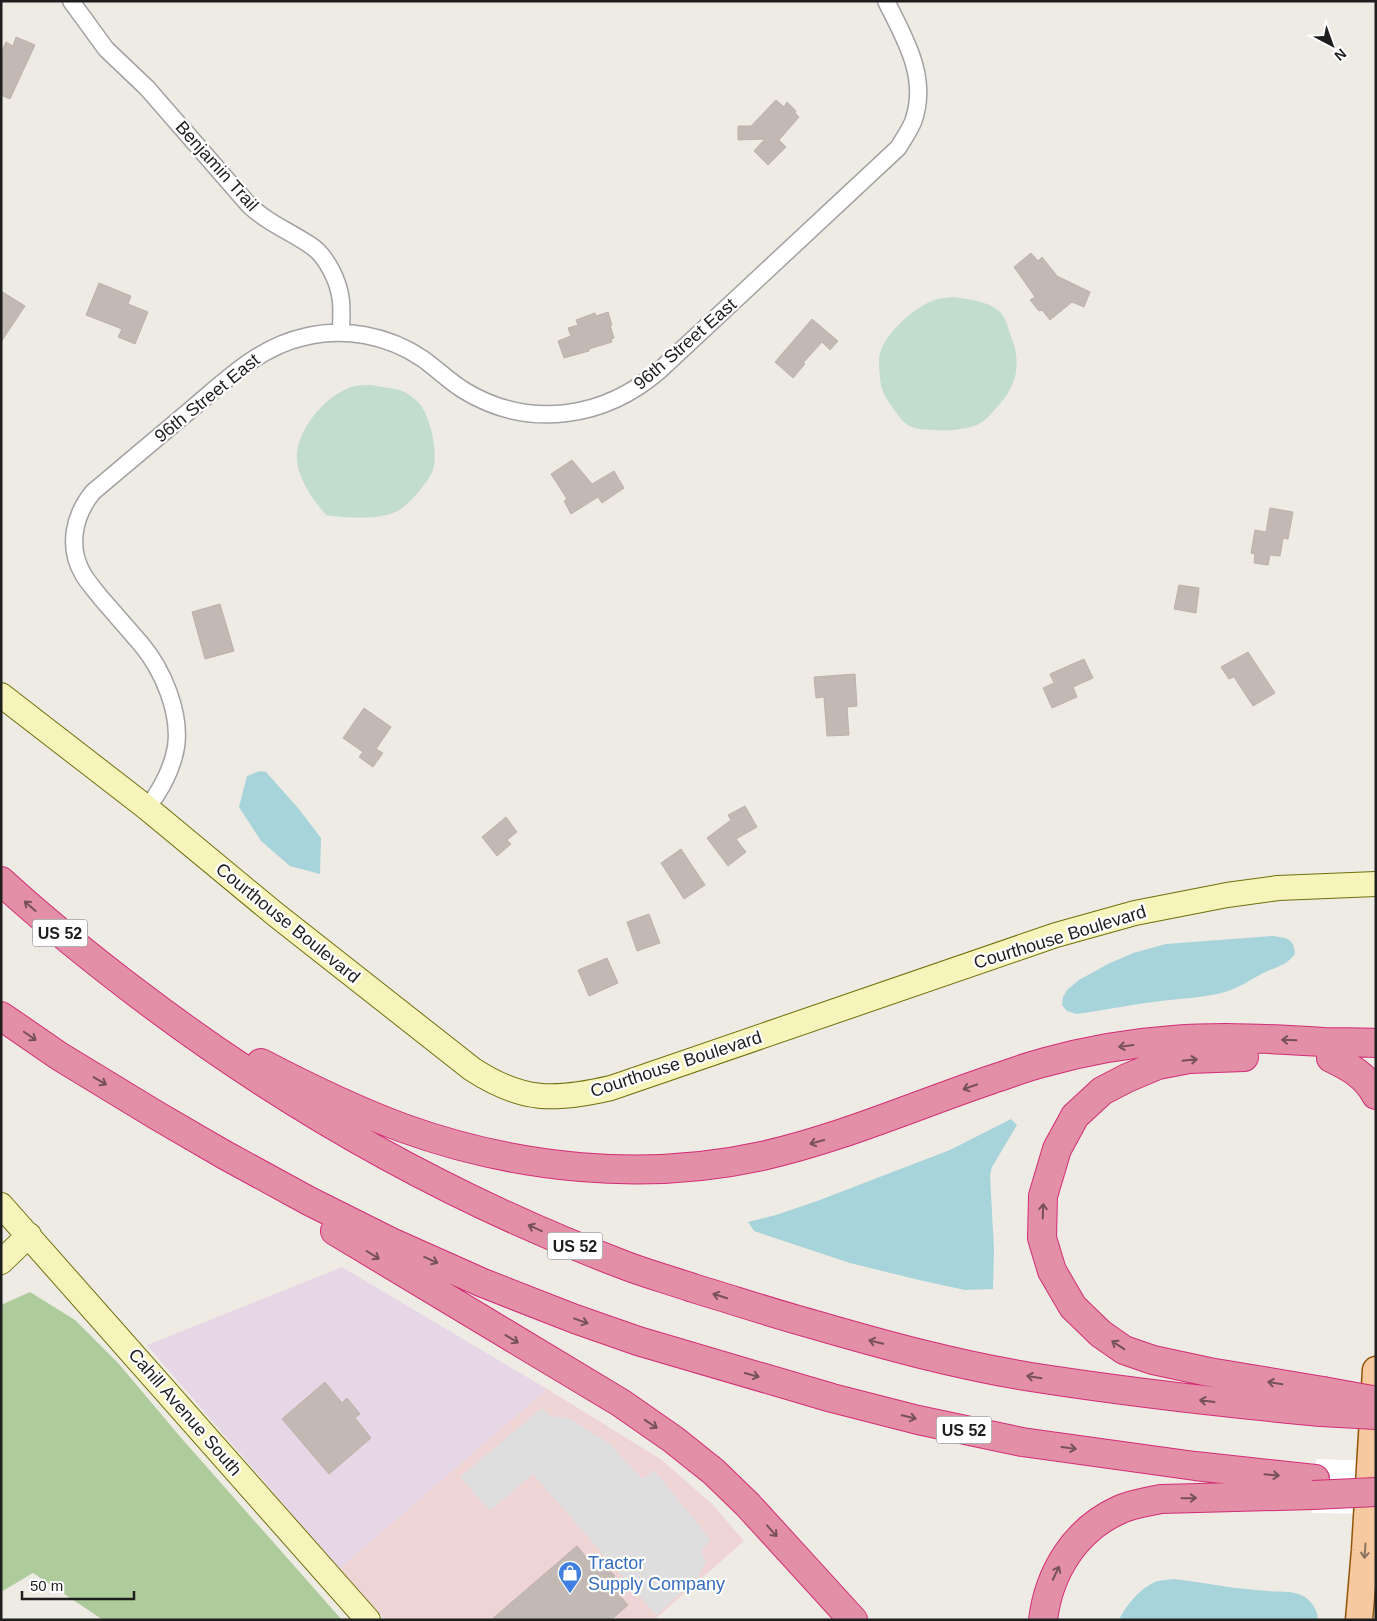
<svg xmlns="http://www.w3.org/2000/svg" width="1377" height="1621" font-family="Arial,sans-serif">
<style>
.commercial{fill:#efd4d6}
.industrial{fill:#e7d7e6}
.forest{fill:#aecc9b}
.wetland{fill:#c2dccd}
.parking{fill:#dedede}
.water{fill:#a7d4da}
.pier{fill:#fff}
.building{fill:#c3b9b4;stroke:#bfb0a7}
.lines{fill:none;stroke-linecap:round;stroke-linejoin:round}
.street-casing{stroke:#a2a2a2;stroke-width:19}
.secondary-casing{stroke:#6f700a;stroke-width:26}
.primary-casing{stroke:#915507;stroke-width:29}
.highway-casing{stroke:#d22c75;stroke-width:30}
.street{stroke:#fff;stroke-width:16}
.secondary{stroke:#f6f4ba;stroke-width:24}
.primary{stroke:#f7c9a0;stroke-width:26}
.highway{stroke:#e28fa7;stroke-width:28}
.highway-bridge-casing{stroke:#d22c75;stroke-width:30;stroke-linecap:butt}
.highway-bridge{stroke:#e28fa7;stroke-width:28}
.oneway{stroke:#76515c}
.oneway2{stroke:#8a745f}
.labels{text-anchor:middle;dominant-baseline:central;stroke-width:4.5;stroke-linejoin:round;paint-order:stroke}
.shield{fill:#fff;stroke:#626262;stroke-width:1}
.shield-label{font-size:16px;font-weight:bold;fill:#1e1e1e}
.street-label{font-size:18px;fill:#1e1e1e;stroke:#fff}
.shop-label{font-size:18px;fill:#366cbe;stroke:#fff;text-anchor:start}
</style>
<rect width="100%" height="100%" fill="#eeeae4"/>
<path class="commercial" d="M547,1389L662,1460L712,1504L744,1541L654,1620H385L339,1569Z"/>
<path class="industrial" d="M342,1267L547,1389L339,1569L147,1345Z"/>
<path class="forest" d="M30,1292L75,1320L118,1363L183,1440L342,1620H103L33,1573L1,1592V1305Z"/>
<path class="wetland" d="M953,297C969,299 988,301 1000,312C1006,318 1008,328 1011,336C1022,364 1017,387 996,408C992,413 987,419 982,422C970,430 949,431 934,430C917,429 909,430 898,415C892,406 883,396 881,385C880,378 879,367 879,359C881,336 914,307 935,300C940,298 947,298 953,297Z
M371,385C380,387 400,388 408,394C412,397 419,402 422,407C431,422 438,452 433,470C429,481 411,502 401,509C383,521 346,518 326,515C313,500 299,480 297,461C294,431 327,393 355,386C360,385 366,385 371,385Z"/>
<path class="parking" d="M542,1408L550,1416L568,1418L609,1443L642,1479L654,1470L711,1540L701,1550L706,1562L697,1579L656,1615L533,1474L490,1511L460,1477Z"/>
<path class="water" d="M260,771L266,772L298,808L321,838L320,874L290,866L261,841L239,807L247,776Z
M1272,936C1287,938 1294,938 1295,954C1286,966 1276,967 1263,973C1250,980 1239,988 1225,992C1204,998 1182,998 1161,1001C1133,1004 1105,1010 1077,1014L1067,1011L1062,1005L1063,997L1067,990L1079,980L1108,964L1133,953L1166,944Z
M1011,1119L1017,1125L992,1167L990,1175L994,1250L993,1289L965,1290L919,1280L850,1263L754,1231L748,1222L776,1215L817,1201L950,1150Z
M1174,1579C1205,1583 1236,1589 1267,1591C1280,1592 1293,1590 1305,1597C1312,1602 1318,1611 1318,1620H1119C1126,1605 1142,1586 1158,1581C1163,1580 1169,1580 1174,1579Z"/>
<path class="pier" d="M1316,1459L1376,1461V1514L1312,1513Z"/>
<path class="building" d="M16,37L35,45L10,99L1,95V53L6,42L13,46Z
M776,100L784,107L787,102L796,111L795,113L799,117L779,140L786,147L768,165L754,151L765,139L738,140V126H751Z
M1031,253L1038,261L1042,257L1057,276L1090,292L1084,307L1072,302L1050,320L1042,310L1039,311L1030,300L1035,297L1014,267Z
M99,283L131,296L128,304L148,312L135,344L118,337L122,329L86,315Z
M1,291L25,306L1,342Z
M608,312L612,325H610L614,338L611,339L612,342L589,349V351L564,358L558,341L571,336L568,328L578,325L576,320L595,313L596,316Z
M812,319L838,341L830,350L822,342L803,363L805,364L793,378L775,362Z
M572,460L592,484L614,471L624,488L602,503L598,497L571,514L564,501L567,499L551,474Z
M1270,508L1293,512L1288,539L1283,538L1280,556L1270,555L1268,565L1254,563L1255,554L1251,553L1255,530L1266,532Z
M1179,585L1199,588L1196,613L1174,609Z
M220,604L234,651L205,659L192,612Z
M1248,652L1275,693L1253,706L1234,677L1229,679L1221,667Z
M1084,659L1093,678L1073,687L1077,697L1052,708L1043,688L1054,683L1050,674Z
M855,674L857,706L847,707L849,735L827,736L824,697L816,698L814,677Z
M364,708L391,727L376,749L383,753L373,767L359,757L363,752L343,738Z
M745,806L757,827L736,839L746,852L728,866L707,838L731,820L728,815Z
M506,817L517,832L507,840L511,844L497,856L482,837Z
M681,849L705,885L684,899L661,863Z
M649,914L660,943L637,951L627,922Z
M607,958L618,983L589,996L578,970Z
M325,1382L342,1403L347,1398L360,1414L355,1418L371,1438L329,1474L282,1419Z
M577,1546L596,1569L603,1563L615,1576L608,1582L628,1605L611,1620H491Z"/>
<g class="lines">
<g class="street-casing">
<path id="street" d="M71,1L106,49L147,88L248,204C266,222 289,231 310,245C327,256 339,282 341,301C342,312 341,322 341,333
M147,808C161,790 172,770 176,747C181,713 163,670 141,644C128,629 115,614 101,598C95,590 88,583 83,574C67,547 74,515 93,492C124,466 156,439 188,412C223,383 258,347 304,337C344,327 388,335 423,359C437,369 450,382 465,391C530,430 605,418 660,370L898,148C903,140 909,131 913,122C929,78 905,39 886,1"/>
</g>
<g class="secondary-casing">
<path id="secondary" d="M1,695L147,808L275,914L472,1069C522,1102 555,1101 611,1088L1056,935L1135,913L1227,895L1278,888L1376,884
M1,1205L368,1620
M1,1262L29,1235"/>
</g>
<g class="primary-casing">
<path id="primary" d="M1359,1620L1365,1550L1376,1370"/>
</g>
<g class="highway-casing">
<path id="highway" d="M1,881C46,922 93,960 142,997C290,1109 450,1199 624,1265C647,1274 670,1280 693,1288C733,1300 772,1313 812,1324C884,1345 957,1365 1031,1377C1127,1392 1224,1403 1321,1412
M1,1016L59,1056L156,1115L223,1154L309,1201L391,1242L483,1283L575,1319L638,1341L832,1398L918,1420L1022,1442L1195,1466L1315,1479
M1244,1057L1189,1059L1158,1065L1127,1078L1102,1091L1075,1116L1057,1149L1043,1196L1042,1238L1052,1271L1073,1307L1101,1334L1124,1350L1153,1360L1209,1372L1323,1391
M1331,1058C1350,1067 1366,1076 1376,1095
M261,1063C307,1087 354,1110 403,1128C517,1169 644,1182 762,1156C842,1138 916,1105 993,1079C1009,1074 1026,1067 1042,1063C1084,1051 1130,1043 1173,1040C1223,1036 1274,1039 1324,1042C1341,1042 1358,1042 1376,1043
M335,1231L621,1403L674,1440L714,1472L748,1505L853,1620
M1043,1620C1049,1572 1075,1530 1119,1510C1132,1504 1147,1502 1161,1499L1313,1495"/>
</g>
<use href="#street" class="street"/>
<use href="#secondary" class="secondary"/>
<use href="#primary" class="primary"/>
<use href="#highway" class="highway"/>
<g class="highway-bridge-casing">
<path id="highway-bridge" d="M1323,1391L1372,1400
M1321,1412L1376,1415
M1313,1495L1376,1492"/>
</g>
<use href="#highway-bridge" class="highway-bridge"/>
</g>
<defs><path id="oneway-shaft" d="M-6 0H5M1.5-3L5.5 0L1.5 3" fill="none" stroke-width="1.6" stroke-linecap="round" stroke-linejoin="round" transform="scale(1.25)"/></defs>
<g class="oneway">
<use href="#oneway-shaft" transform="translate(30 906) rotate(-139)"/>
<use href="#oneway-shaft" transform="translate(30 1036) rotate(35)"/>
<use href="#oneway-shaft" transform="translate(1289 1040) rotate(-178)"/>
<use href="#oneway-shaft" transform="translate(1126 1046) rotate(172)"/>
<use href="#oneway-shaft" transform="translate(1190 1060) rotate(-6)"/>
<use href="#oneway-shaft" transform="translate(100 1081) rotate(31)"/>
<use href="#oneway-shaft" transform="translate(970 1087) rotate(161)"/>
<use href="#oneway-shaft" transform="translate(817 1142) rotate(165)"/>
<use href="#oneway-shaft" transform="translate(1043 1211) rotate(-88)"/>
<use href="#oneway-shaft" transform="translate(535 1228) rotate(-156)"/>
<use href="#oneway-shaft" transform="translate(373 1255) rotate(32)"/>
<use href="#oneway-shaft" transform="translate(431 1260) rotate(24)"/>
<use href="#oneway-shaft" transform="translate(720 1296) rotate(-162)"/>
<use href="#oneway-shaft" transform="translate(581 1321) rotate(20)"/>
<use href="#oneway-shaft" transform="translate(512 1339) rotate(31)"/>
<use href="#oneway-shaft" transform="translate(876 1342) rotate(-166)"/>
<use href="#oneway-shaft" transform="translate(1118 1345) rotate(-147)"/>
<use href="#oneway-shaft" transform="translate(752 1375) rotate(16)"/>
<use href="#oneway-shaft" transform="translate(1034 1377) rotate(-171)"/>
<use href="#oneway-shaft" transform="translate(1275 1383) rotate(-171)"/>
<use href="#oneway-shaft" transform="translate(1207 1401) rotate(-173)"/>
<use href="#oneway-shaft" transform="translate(909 1417) rotate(14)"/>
<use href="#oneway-shaft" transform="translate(651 1424) rotate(34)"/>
<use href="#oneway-shaft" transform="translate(1069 1448) rotate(8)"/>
<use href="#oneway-shaft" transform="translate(1272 1475) rotate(5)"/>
<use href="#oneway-shaft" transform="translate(1189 1498) rotate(-1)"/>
<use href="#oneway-shaft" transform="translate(772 1531) rotate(48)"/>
<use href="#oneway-shaft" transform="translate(1056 1573) rotate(-65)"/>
</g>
<use class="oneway2" href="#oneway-shaft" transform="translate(1365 1551) rotate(94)"/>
<defs>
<g id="shop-pin" transform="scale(1.25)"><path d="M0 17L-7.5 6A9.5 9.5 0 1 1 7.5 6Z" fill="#3f7fe0" stroke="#fff"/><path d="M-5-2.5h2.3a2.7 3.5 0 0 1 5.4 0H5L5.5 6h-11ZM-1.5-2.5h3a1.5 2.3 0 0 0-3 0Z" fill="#fff"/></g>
</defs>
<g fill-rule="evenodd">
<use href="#shop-pin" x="570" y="1573"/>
</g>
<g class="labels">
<g class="shield">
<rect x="32.5" y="919.5" width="55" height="27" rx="4"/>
<rect x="547.5" y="1232.5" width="55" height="27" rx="4"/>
<rect x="936.5" y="1416.5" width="55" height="27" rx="4"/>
</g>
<g class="shield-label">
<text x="60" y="933">US 52</text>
<text x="575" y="1246">US 52</text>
<text x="964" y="1430">US 52</text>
</g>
<g class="street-label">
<text transform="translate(217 166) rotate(48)">Benjamin Trail</text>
<text transform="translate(685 344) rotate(-41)">96th Street East</text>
<text transform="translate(207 398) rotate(-39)">96th Street East</text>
<text transform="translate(288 923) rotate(39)">Courthouse Boulevard</text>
<text transform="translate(1060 937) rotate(-17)">Courthouse Boulevard</text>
<text transform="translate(676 1064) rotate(-18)">Courthouse Boulevard</text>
<text transform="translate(185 1412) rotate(49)">Cahill Avenue South</text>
</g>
<g class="shop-label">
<text x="588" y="1563">Tractor<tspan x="588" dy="21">Supply Company</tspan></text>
</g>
</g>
<rect width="1377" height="1621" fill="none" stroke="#1e1e1e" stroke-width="5"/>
<g transform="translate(1332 45) rotate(139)" stroke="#ffffff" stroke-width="4" paint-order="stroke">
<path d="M0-4L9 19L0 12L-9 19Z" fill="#1e1e1e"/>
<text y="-8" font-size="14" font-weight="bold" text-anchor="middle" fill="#1e1e1e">N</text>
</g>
<path d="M22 1591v8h112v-8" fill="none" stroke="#1e1e1e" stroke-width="2.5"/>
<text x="30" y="1591" font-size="15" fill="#1e1e1e" stroke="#ffffff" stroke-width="4" paint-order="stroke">50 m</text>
</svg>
